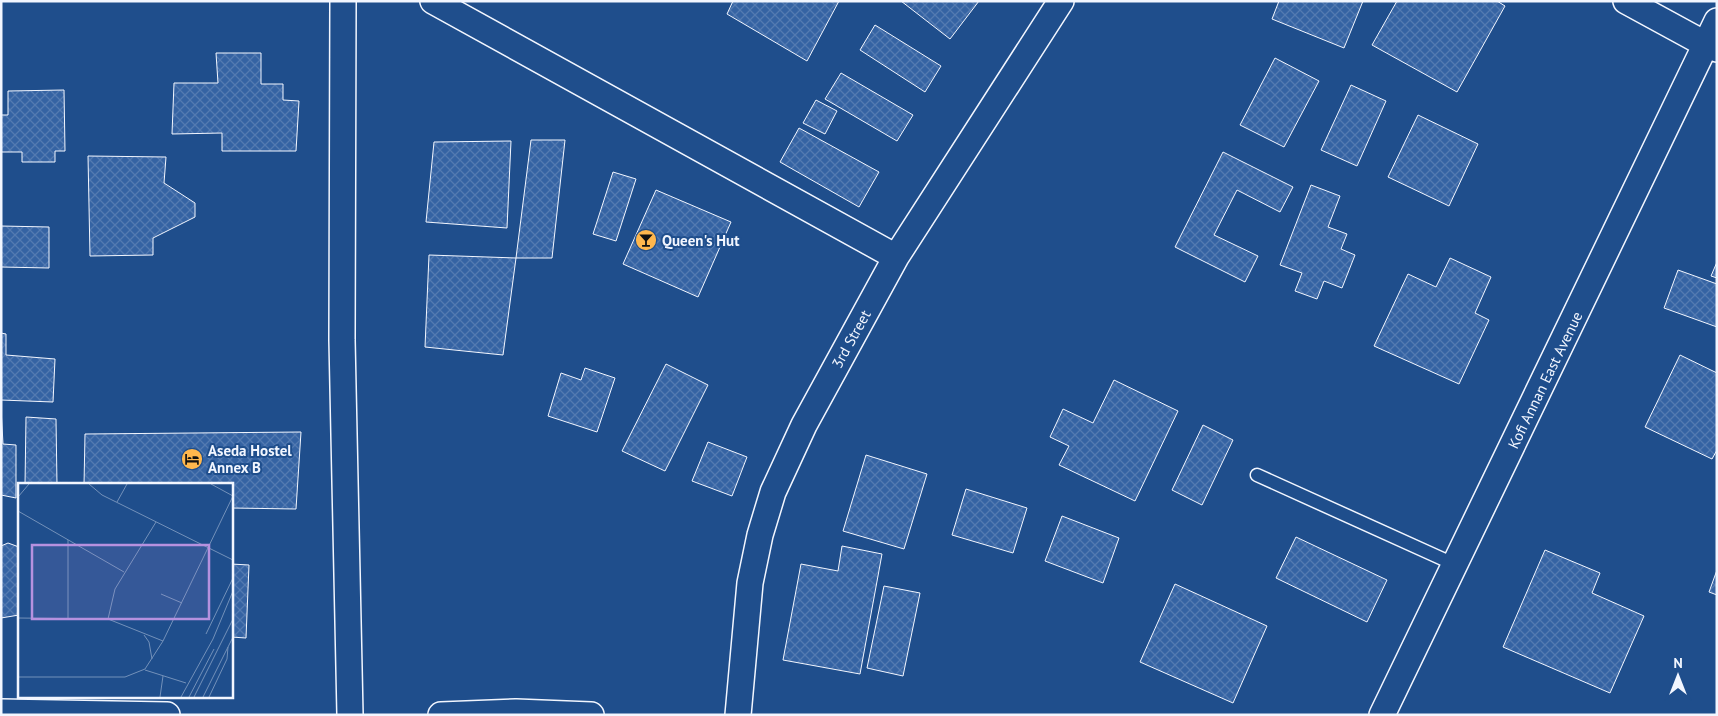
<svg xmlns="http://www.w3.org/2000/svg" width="1718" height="716" font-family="'PT Sans',sans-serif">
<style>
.building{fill:url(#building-cross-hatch);stroke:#f2f6ff}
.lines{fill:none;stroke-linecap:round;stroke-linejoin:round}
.service-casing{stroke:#f2f6ff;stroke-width:15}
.minor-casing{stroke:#f2f6ff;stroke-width:28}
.service{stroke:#1f4e8c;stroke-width:12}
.minor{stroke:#1f4e8c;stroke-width:25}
.labels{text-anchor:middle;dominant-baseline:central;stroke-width:4;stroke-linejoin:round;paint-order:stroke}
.poi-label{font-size:15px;font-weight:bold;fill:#f2f6ff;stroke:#1f4e8c;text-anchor:start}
.street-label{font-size:15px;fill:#f2f6ff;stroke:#1f4e8c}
.inset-road{fill:none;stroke:#7391ba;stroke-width:1}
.view{fill:#b691df;fill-opacity:0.15;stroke:#b691df;stroke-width:2.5}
.inset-edge{fill:none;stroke:#f2f6ff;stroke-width:2.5}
</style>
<defs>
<pattern id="building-cross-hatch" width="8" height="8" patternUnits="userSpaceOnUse" patternTransform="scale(1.25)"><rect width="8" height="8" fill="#3563a3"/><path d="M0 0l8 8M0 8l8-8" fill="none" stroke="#537ab1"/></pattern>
</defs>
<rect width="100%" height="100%" fill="#1f4e8c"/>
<path class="building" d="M733,1H839L807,61L727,14Z
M901,1H979L950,39Z
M1279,1H1363L1344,48L1272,19Z
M1397,1H1497L1505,6L1457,92L1372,45Z
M875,25L941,66L925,92L860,50Z
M216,53H261V84H283V100L299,101L296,151H222V133L172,134L174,83H218Z
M1275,58L1319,81L1284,147L1240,125Z
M841,73L913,115L897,141L825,99Z
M1351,85L1386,101L1357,166L1321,150Z
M64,90L65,151H55V162H22V152H1V115H8V91Z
M816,100L837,111L825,134L803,123Z
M1418,115L1478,144L1449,206L1388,177Z
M799,128L879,172L859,207L780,162Z
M531,140H565L552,258H516Z
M511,141L507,228L426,222L434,142Z
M1223,152L1293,187L1280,212L1237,190L1214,235L1258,256L1245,282L1175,247Z
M88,156L166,157L164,183L195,203V217L153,238V255L90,256Z
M613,172L636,179L616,241L593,234Z
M1311,185L1340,196L1328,227L1347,234L1341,249L1355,255L1342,288L1324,281L1317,299L1295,291L1302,273L1280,265Z
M656,190L731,222L698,297L623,264Z
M1,226L49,227V268L1,267Z
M429,255L516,258L503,355L425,347Z
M1450,258L1491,277L1475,313L1489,320L1459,384L1374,346L1408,274L1436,287Z
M1717,262V278L1711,276Z
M1678,270L1717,284V327L1664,308Z
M1,333L6,334V355L55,359L53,402L1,400Z
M1680,355L1717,373V450L1712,459L1645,427Z
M666,364L708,385L665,471L622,451Z
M585,368L615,378L597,432L548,416L561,373L581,380Z
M1114,380L1178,411L1135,501L1059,465L1069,446L1050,437L1063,409L1093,423Z
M1,408L3,444L16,445V498L1,495Z
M26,417L56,419L57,485H25Z
M1203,425L1233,440L1202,505L1172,490Z
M301,432L296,509L231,508V485H84L85,434Z
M708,442L747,457L732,496L692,481Z
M866,455L927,474L904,549L843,531Z
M966,489L1027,508L1013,553L952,535Z
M1062,516L1119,538L1103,583L1045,561Z
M1296,537L1387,580L1367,622L1276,578Z
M8,543L19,547V615L1,618V546Z
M842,546L882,554L860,674L783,660L801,564L838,571Z
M1545,550L1600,573L1592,593L1644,616L1610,693L1503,647Z
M231,564L249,565L246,638L231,637Z
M1717,570V595L1709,592Z
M1175,584L1267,626L1233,703L1140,662Z
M884,586L920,593L903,676L867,668Z"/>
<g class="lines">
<g class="service-casing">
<path id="service" d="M1257,475L1456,565"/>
</g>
<g class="minor-casing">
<path id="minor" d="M343,1L342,340L350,715
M433,1L896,257
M1626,1L1705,44L1717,49
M1,712L167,715
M441,715L516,712L591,715
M738,715L750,583L760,535L773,492L804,425L896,257L1061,1
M1382,715L1717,21"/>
</g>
<use href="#service" class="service"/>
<use href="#minor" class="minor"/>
</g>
<defs>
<g id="bar-disc" transform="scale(1.125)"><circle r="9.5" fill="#ffb74d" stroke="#1f4e8c"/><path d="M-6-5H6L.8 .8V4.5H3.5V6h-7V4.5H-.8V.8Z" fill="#111"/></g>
<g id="hotel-disc" transform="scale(1.125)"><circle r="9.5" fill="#ffb74d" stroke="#1f4e8c"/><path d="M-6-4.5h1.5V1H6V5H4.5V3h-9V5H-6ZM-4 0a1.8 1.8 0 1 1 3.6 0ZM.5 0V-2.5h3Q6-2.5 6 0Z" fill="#111"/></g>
</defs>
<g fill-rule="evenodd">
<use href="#bar-disc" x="646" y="240"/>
<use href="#hotel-disc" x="192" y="459"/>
</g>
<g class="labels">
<g class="poi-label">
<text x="662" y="240">Queen's Hut</text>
<text x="208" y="450">Aseda Hostel<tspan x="208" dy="17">Annex B</tspan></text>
</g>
<g class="street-label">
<text transform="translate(851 339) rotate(-61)">3rd Street</text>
<text transform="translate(1545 380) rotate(-64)">Kofi Annan East Avenue</text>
</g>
</g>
<g transform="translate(18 483)">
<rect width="215" height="215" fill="#1f4e8c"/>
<path class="inset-road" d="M71,1L84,12L215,77M193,1L215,13M0,14L11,1M99,19L109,1M0,28L106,89M50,57V136M143,111L164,120M0,135L90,136L145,158M90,136L97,106L138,39M188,151L215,95M126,152L131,159L134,176M127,187L168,200M0,194H107L127,186L145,158L215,13M142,214L145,193M163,214L195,156L215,108M171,214L196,166M176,214L215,136M185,214L215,154M191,214L209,176L210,164"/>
<path class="view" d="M14,62H191V136H14Z"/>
<rect width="215" height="215" class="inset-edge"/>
</g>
<rect width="1718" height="716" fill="none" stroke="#f2f6ff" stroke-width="5"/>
<g transform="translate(1678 676)" stroke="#1f4e8c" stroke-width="4" paint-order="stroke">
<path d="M0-4L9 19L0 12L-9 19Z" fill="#f2f6ff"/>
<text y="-8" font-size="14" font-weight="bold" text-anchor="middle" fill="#f2f6ff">N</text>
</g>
</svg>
